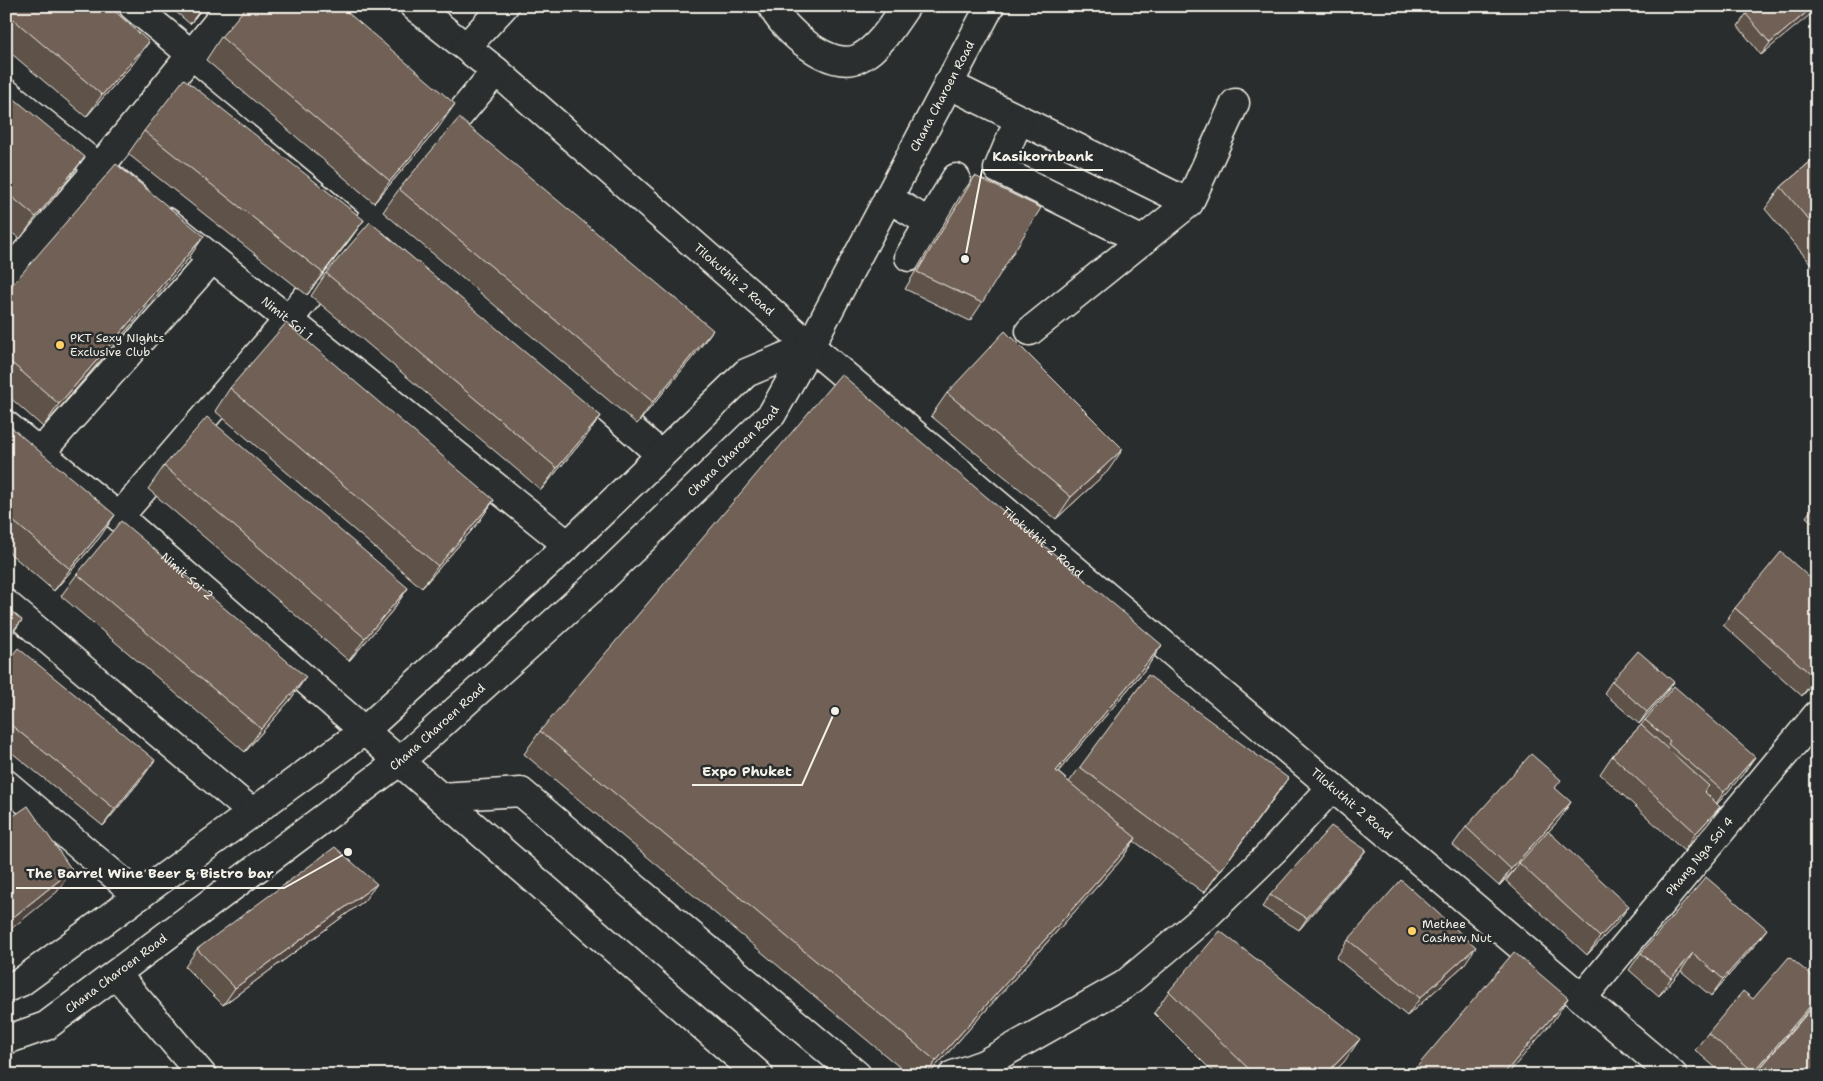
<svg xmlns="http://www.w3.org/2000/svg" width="1823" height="1081" font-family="'Shantell Sans',sans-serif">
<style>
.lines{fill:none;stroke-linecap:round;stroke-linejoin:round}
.minor-casing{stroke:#f4f1e8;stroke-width:31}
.minor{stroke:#2a2d2e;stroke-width:28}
.wall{fill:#5f534a;stroke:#f4f1e8}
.shaded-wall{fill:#4e433c;stroke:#f4f1e8}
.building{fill:#6f6056;stroke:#f4f1e8}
.poi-dot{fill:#ffd166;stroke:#2a2d2e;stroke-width:2}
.labels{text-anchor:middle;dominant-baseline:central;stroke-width:5;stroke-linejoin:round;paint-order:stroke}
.street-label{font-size:12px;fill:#f4f1e8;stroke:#2a2d2e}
.poi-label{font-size:12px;fill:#f4f1e8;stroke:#2a2d2e;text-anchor:start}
.leader{fill:none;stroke:#f4f1e8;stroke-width:2}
.callout-dot{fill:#f4f1e8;stroke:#2a2d2e;stroke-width:2}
.callout-label{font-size:14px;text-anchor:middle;font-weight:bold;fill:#f4f1e8;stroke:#2a2d2e;stroke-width:5;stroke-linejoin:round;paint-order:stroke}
</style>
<rect width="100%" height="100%" fill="#2a2d2e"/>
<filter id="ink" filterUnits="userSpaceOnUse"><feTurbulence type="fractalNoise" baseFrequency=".02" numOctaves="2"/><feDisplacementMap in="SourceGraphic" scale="10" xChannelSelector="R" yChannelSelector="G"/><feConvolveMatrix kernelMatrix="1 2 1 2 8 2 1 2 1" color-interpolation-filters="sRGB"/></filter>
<g filter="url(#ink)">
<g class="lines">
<g class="minor-casing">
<g id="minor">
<path d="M133,6L379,210L660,454"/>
<path id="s1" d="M414,6L496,71L810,346L1673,1075"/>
<path d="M772,6C783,30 831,72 859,58C878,49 894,24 906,6"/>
<path d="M466,47L504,6"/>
<path d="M948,84L1189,203"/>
<path d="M6,93L135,197"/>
<path d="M1019,119L998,169L1143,241"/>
<path d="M888,198L940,229"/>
<path id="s2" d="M167,222L568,545"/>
<path d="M909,257L956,178"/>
<path d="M6,276L99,168L231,6"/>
<path d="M1030,331L1189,203L1235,103"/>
<path id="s3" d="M6,425L119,517L759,1075"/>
<path d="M40,453L212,259"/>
<path d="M119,517L288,320L496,71"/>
<path d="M6,604L253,813"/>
<path d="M6,784L139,896"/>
<path d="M441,797L521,792L857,1075"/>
<path d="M116,974L202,1075"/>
<path d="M6,988L21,982L364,731L568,545L746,373L810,346"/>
<path id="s4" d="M1582,998L1817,715"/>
<path id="s5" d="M6,1040L46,1026L400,761L599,582L772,414L810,346L990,6"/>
<path d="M953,1075L984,1064L1124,985L1206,916L1274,850L1332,787"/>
</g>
</g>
<use href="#minor" class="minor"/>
</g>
<path class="wall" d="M6,6L133,64L86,117L6,49Z
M169,6H204L190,24Z
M1817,6L1761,55L1738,26L1746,14Z
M221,37L439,127L374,203L206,60Z
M6,92L69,179L20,239L6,228Z
M144,131L364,220L348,242L307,295L128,154Z
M1817,156V271L1765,209L1781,187Z
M975,176L982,303L970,321L905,289L962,193Z
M399,189L697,352L637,424L383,212Z
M204,236L188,259L43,427L6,394V292Z
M326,273L601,416L585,438L541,490L311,296Z
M230,388L494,500L478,523L422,588L215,411Z
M947,393L1108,471L1056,519L931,416Z
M6,423L100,537L54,591L6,550Z
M164,466L408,588L392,611L349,661L148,489Z
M1817,502V526L1806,517Z
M77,574L306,677L290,700L245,752L61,596Z
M1735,608L1817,679L1802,696L1723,625Z
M1162,645L1147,667L1058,772L1069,782L1080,767L1288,778L1204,893L1134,841L1120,861L928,1075H909L524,754L540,731Z
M6,663L143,777L103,826L6,748Z
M1612,681L1665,694L1639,724L1604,693Z
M1645,720L1743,774L1717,804L1708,824L1684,851L1600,774L1612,756L1641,725Z
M1555,788L1559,820L1548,832L1617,923L1587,955L1506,881L1515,869L1499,886L1453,845L1466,827Z
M1357,862L1299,930L1262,907L1270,895Z
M364,901L223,1005L185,967L197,949Z
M1348,940L1464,965L1407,1016L1336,958Z
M1754,946L1711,996L1681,971L1659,996L1629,970L1641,953Z
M1169,991L1344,1062L1331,1075H1216L1154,1013Z
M1753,999L1813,1005L1754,1075H1724L1695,1050L1708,1033Z"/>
<path class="shaded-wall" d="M203,6H204L190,24Z
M1814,6H1817V9L1761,55L1770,43Z
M149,42L133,64L86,117L102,95Z
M455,104L439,127L374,203L390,181Z
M85,157L69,179L20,239L36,217Z
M364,220L348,242L307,295L323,273Z
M204,236L188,259L43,427L59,404Z
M713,330L697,352L637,424L653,402Z
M601,416L585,438L541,490L557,468Z
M1123,449L1108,471L1056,519L1071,497Z
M494,500L478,523L422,588L438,566Z
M115,515L100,537L54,591L70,569Z
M408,588L392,611L349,661L365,638Z
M22,620L6,643V639Z
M1162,645L1147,667L1040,793L1056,771Z
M1817,676V679L1802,696L1815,678Z
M306,677L290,700L245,752L261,729Z
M1674,682L1665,694L1639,724L1647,712Z
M1755,757L1743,774L1712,810L1724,792Z
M155,760L143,777L103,826L115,809Z
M1288,778L1272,801L1204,893L1220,871Z
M1571,802L1559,820L1519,864V863L1515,869L1499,886L1511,869Z
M1720,807L1708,824L1684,851L1696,833Z
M1136,838L1120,861L928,1075H926L936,1061Z
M1366,850L1357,862L1299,930L1307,918Z
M72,870L57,892L6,933V923Z
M377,884L364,901L223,1005L235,988Z
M1629,906L1617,923L1587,955L1600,937Z
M1767,929L1754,946L1711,996L1723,979Z
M1476,947L1464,965L1407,1016L1420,998Z
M1693,953L1681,971L1659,996L1671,978Z
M1568,998L1553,1021L1507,1075H1503Z
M1817,998V1000L1813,1005L1754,1075H1752Z
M1360,1039L1344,1062L1331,1075H1325Z"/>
<path class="building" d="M6,6H109L149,42L102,95L6,13Z
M247,6H340L455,104L390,181L221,37Z
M1756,6H1814L1770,43L1746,14Z
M184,79L364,220L323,273L144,131Z
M6,92L85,157L36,217L6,192Z
M459,118L713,330L653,402L399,189Z
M1817,156V230L1781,187Z
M116,164L204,236L59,404L6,358V292Z
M975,176L1041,208L982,303L917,272Z
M370,222L601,416L557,468L326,273Z
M286,323L494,500L438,566L230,388Z
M1005,331L1123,449L1071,497L947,393Z
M841,374L1162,645L1056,771L1136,838L936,1061L540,731Z
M207,417L408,588L365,638L164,466Z
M6,423L115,515L70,569L6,515Z
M121,521L306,677L261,729L77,574Z
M1781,552L1817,584V676L1815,678L1735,608Z
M6,607L22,620L6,639Z
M18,648L155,760L115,809L6,721V663Z
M1638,651L1674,682L1647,712L1612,681Z
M1148,675L1288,778L1220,871L1080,767Z
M1674,686L1755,757L1724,792L1668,744L1670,741L1645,720Z
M1641,725L1709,786L1704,791L1720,807L1696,833L1612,756Z
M1531,754L1561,780L1555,788L1571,802L1511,869L1466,827Z
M28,806L72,870L6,923V821Z
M1331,826L1366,850L1307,918L1270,895Z
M1548,831L1629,906L1600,937L1519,863Z
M335,847L377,884L235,988L197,949Z
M1706,877L1767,929L1723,979L1693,953L1671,978L1641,953Z
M1401,880L1476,947L1420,998L1348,940Z
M1220,931L1360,1039L1325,1075H1255L1169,991Z
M1514,952L1568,998L1503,1075H1410Z
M1789,957L1817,980V998L1754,1072L1708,1033L1743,991L1753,999Z
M1817,1002V1075H1759L1756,1073Z"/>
</g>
<g class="poi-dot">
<circle cx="60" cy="345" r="5"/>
<circle cx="1412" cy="931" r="5"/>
</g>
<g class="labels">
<g class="street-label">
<text stroke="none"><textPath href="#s5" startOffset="1354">Chana Charoen Road</textPath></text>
<text stroke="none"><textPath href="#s1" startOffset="421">Tilokuthit 2 Road</textPath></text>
<text stroke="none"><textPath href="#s2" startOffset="154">Nimit Soi 1</textPath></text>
<text stroke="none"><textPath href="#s5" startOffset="940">Chana Charoen Road</textPath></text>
<text stroke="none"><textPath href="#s1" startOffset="826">Tilokuthit 2 Road</textPath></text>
<text stroke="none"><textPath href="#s3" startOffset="236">Nimit Soi 2</textPath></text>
<text stroke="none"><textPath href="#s5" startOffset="535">Chana Charoen Road</textPath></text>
<text stroke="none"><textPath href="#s1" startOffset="1231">Tilokuthit 2 Road</textPath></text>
<text stroke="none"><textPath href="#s4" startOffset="184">Phang Nga Soi 4</textPath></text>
<text stroke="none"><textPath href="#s5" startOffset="130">Chana Charoen Road</textPath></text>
</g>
<g class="poi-label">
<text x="70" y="338">PKT Sexy Nights<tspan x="70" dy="14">Exclusive Club</tspan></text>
<text x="1422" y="924">Methee<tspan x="1422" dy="14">Cashew Nut</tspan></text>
</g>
</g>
<path class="leader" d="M965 259L982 170H1103M835 711L802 785H692M348 852L284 888H16"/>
<g class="callout-dot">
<circle cx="965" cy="259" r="5"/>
<circle cx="835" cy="711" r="5"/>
<circle cx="348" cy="852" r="5"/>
</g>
<g class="callout-label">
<text x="1043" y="161">Kasikornbank</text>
<text x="747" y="776">Expo Phuket</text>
<text x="150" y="878">The Barrel Wine Beer &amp; Bistro bar</text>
</g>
<rect width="1823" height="1081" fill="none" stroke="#2a2d2e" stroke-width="25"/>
<rect x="12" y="12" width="1798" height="1056" fill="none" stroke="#f4f1e8" stroke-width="2" filter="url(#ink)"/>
</svg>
